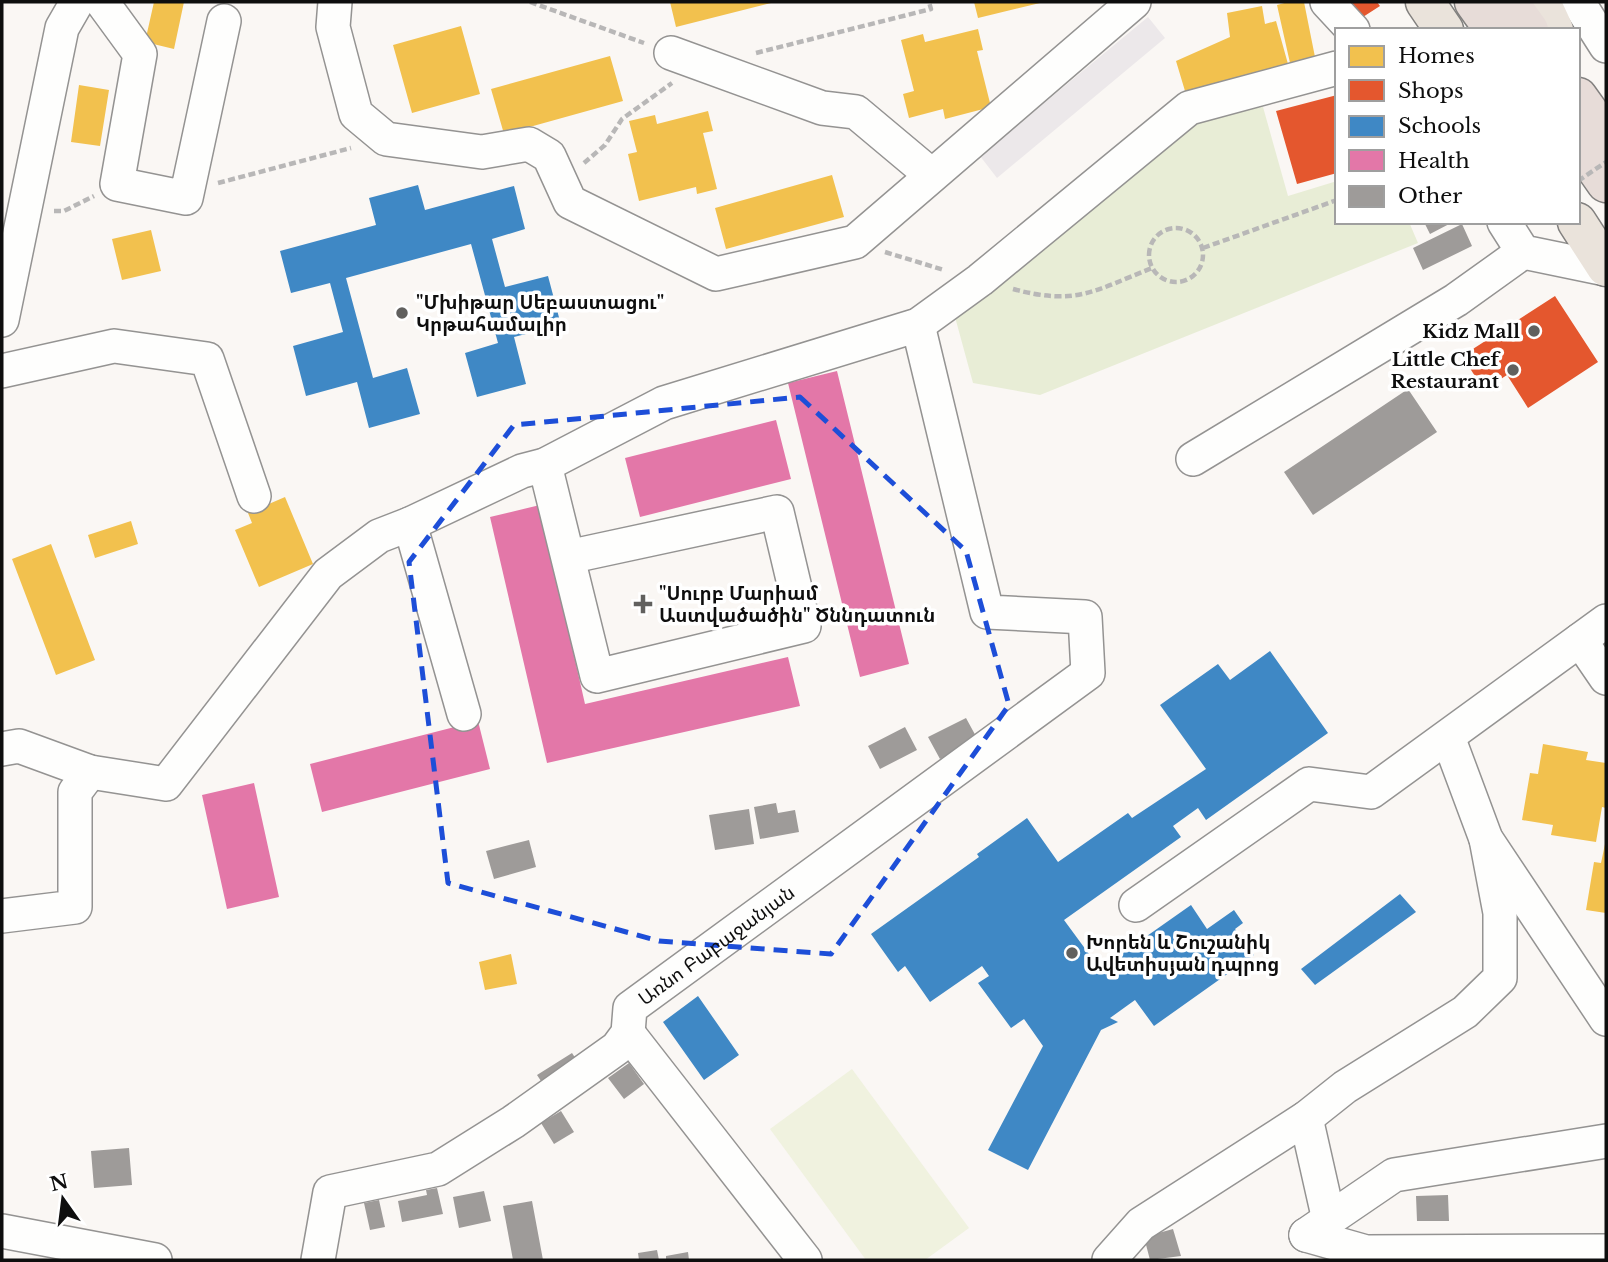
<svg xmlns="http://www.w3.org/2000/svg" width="1608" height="1262" font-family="'Libre Baskerville','Noto Sans Armenian',serif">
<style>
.industrial{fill:#ece8ea}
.green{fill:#e8edd6}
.pitch{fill:#f0f2df}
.homes{fill:#f2c14e}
.shops{fill:#e4572e}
.schools{fill:#3f88c5}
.health{fill:#e377a8}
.building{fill:#9e9b99}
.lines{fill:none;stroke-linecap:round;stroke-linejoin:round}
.minor-casing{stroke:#949392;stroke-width:36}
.major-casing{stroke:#82807f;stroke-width:41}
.highway-casing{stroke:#82807f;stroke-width:41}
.path{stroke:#b8b7b7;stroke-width:4.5;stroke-dasharray:7 3.5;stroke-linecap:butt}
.minor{stroke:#fefefd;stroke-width:33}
.major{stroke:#eae3db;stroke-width:38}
.highway{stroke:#e7dcd8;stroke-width:38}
.path-bridge{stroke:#b8b7b7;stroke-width:4.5;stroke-dasharray:7 3.5;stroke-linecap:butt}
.marked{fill:none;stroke:#1d4ed8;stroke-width:5;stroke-dasharray:14 9;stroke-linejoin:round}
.poi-dot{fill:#61605e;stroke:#fff;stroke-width:2.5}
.labels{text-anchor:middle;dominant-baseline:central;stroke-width:7;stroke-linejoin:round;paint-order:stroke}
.poi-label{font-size:19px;font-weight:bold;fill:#0e0e0e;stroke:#fff;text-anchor:start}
.street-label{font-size:19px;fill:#0e0e0e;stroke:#fff}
</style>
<rect width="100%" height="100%" fill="#faf7f4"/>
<path class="industrial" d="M1148,17L1165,38L997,178L980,156Z"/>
<path class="green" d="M1263,107L1288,196L1337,181V222H1409L1418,243L1040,395L973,383L955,317L1173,137L1214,114Z"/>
<path class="pitch" d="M852,1069L969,1228L925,1260H866L770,1129Z"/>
<path class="homes" d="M154,2H184L174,49L145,42Z
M670,2H771V3L676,27Z
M974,2H1039L1040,3L978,18Z
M1288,2H1304L1315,57L1290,63L1277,5Z
M1262,6L1265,24L1276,21L1288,64L1185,91L1176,61L1230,37L1227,13Z
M461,26L480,94L412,113L393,45Z
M978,29L983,50L977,51L991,107L945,119L943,109L909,118L903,94L914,91L901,40L923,34L925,42Z
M610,56L623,101L504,134L491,89Z
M79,85L109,90L100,146L71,142Z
M708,111L713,131L703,133L717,189L697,194L696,187L639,201L628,154L637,152L629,121L655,115L657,124Z
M832,175L844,217L726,249L715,208Z
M151,230L161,271L122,280L112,239Z
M285,497L313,564L259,587L235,530L252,523L248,513Z
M131,521L138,544L95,558L88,535Z
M51,544L95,660L56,675L12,559Z
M1543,744L1588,752L1586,760L1606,763V808L1602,807L1596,842L1551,835L1553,825L1522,820L1530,773L1538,774Z
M1605,844H1606V913L1586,910L1594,862L1601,863Z
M511,954L517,984L485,990L479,962Z"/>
<path class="shops" d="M1338,2H1377L1380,6L1352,24Z
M1337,95V173L1297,184L1276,111Z
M1555,296L1598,362L1528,408L1507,375L1484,390L1462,356Z"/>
<path class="schools" d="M418,185L425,210L514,186L525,229L492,239L505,287L548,276L561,325L514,337L526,384L477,397L465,353L498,343L471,244L346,278L373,378L407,368L420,414L369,428L357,382L306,396L293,346L343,332L330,283L291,293L280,251L376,225L369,198Z
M1270,651L1328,733L1206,820L1198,808L1173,826L1181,837L1064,920L1100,969L1191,905L1207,929L1234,910L1243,923L1235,929L1254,955L1154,1026L1135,1000L1110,1018L1118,1022L1101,1030L1028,1170L988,1150L1043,1046L1024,1019L1011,1028L978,983L989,976L982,966L930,1002L905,966L898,972L871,934L979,857L977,854L1027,818L1058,862L1128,813L1132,818L1206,769L1160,705L1218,664L1230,680Z
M1400,894L1416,912L1315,985L1301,969Z
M698,996L739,1055L704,1080L663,1022Z"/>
<path class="health" d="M837,371L909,664L860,677L788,383Z
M776,420L791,479L640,517L625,458Z
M540,505L585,704L788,657L800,706L547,763L490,517Z
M478,721L490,769L322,812L310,764Z
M254,783L279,897L227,909L202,795Z"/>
<path class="building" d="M1424,222H1453L1430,234Z
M1462,224L1472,246L1423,270L1413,248Z
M1408,389L1437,432L1313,515L1284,472Z
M966,718L978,740L940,759L928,737Z
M905,727L917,750L880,769L868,746Z
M776,803L778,813L795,810L799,832L760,839L754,807Z
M749,809L754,844L715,850L709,815Z
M529,840L536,867L494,879L486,851Z
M572,1053L578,1062L543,1084L537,1075Z
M629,1063L644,1084L624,1099L608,1078Z
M561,1111L574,1132L554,1144L541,1123Z
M129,1148L132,1185L94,1188L91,1151Z
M437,1188L443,1214L402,1222L398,1201L427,1195L426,1190Z
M484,1191L491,1221L459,1228L453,1197Z
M1448,1195L1449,1221H1417L1416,1196Z
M379,1200L385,1227L370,1230L364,1203Z
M532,1201L543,1260H513L503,1206Z
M1173,1229L1181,1256L1150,1260L1144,1237Z
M657,1250L659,1260H639L638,1253Z
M688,1252L689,1260H666V1256Z"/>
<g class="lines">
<g class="minor-casing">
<g id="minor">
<path d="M102,2L140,54L117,184L186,198L224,21"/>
<path d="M335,2L333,27L356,114L386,139L482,152L529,144L549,156L570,202L716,274L855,242L1134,2"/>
<path d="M1327,2L1353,30"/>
<path d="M1578,2L1606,46"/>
<path d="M671,53L822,108L856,112L930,174"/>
<path d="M1504,222L1523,252L1606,269"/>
<path d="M2,320L62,28L77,2"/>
<path d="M2,371L114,346L207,359L254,496"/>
<path d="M1193,459L1456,300L1523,252"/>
<path d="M545,465L597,676L804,626L777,512L568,557"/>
<path d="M1580,640L1606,678"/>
<path d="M464,714L410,524L522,471L545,465L664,403L918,325L980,280L1189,108L1337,68"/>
<path d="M1448,737L1486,839L1606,1019"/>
<path d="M2,749L19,746L90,772L166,784L328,574L379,536L410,524"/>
<path d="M1136,905L1309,784L1371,792L1606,621"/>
<path d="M2,916L75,907V792L90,772"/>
<path d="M628,1033L805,1260"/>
<path d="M1306,1118L1329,1220"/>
<path d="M2,1231L155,1260"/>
<path d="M1306,1235L1394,1175L1606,1141"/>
<path d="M1306,1235L1366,1252L1606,1251"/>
<path id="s1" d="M318,1260L330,1192L438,1169L513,1122L617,1048L628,1033L630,1008L1088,673L1085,617L987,612L918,325"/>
<path d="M1109,1260L1141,1224L1306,1118L1345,1087L1465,1012L1500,978V913L1486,839"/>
</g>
</g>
<g class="major-casing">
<path id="major" d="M1425,2L1444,30
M1541,2L1554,30
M1577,222L1606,267"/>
</g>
<g class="highway-casing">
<path id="highway" d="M1474,2L1494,30
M1509,2L1529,30
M1578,97L1606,136
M1578,143L1606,183"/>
</g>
<path class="path" d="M530,2L644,43
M756,53L931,9L929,2
M584,163L605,145L622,119L672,83
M218,183L351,148
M54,211H64L94,196
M1149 255a27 27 0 1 1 54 0a27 27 0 1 1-54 0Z
M1203,248L1337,200
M885,252L944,270
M1013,289C1076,306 1094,291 1152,268"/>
<use href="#minor" class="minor"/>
<use href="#major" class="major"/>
<use href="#highway" class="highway"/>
<path class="path-bridge" d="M1578,181L1606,162"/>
</g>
<path class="marked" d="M800,397L966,551L1009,705L831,954L659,941L448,883L409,562L514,425Z"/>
<g class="poi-dot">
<circle cx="402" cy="313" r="7"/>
<circle cx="1534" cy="331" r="7"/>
<circle cx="1513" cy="370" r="7"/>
<path d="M639.5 593.5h7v7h7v7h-7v7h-7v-7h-7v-7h7z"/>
<circle cx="1072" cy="953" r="7"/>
</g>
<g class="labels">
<g class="poi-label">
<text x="416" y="302">"Մխիթար Սեբաստացու"<tspan x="416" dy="22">Կրթահամալիր</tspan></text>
<text x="1520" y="331" text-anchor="end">Kidz Mall</text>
<text x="1499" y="359" text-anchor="end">Little Chef<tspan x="1499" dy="22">Restaurant</tspan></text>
<text x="659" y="593">"Սուրբ Մարիամ<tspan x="659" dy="22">Աստվածածին" Ծննդատուն</tspan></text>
<text x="1086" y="942">Խորեն և Շուշանիկ<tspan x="1086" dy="22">Ավետիսյան դպրոց</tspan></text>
</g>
<g class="street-label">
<text stroke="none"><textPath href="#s1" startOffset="546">Առնո Բաբաջանյան</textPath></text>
</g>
</g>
<rect width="1608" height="1262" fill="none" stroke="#0e0e0e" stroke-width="7"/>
<rect x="1335" y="28" width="245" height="196" fill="#ffffff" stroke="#9f9f9f" stroke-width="2"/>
<rect x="1349" y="46" width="35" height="21" fill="#f2c14e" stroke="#9f9f9f" stroke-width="2"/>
<text x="1398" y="63" font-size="21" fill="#0e0e0e">Homes</text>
<rect x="1349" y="80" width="35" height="21" fill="#e4572e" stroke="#9f9f9f" stroke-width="2"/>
<text x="1398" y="98" font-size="21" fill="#0e0e0e">Shops</text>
<rect x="1349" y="116" width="35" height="21" fill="#3f88c5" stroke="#9f9f9f" stroke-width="2"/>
<text x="1398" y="133" font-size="21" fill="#0e0e0e">Schools</text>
<rect x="1349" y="150" width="35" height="21" fill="#e377a8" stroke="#9f9f9f" stroke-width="2"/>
<text x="1398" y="168" font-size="21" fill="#0e0e0e">Health</text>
<rect x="1349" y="186" width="35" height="21" fill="#9e9b99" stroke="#9f9f9f" stroke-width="2"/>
<text x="1398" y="203" font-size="21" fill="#0e0e0e">Other</text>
<g transform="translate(63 1199) rotate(346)" stroke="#ffffff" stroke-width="5" paint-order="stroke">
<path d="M0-5L12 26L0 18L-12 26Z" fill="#0e0e0e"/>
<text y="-10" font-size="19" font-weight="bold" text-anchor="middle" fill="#0e0e0e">N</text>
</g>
</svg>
